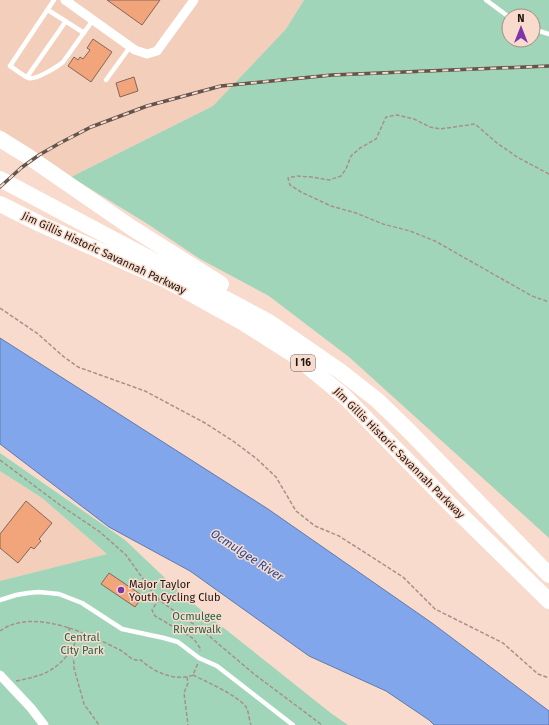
<svg xmlns="http://www.w3.org/2000/svg" width="549" height="725" font-family="'Fira Sans',sans-serif">
<style>
.built{fill:#f3cebb}
.green{fill:#a1d5ba;fill-rule:evenodd}
.water{fill:#81a6eb;stroke:#647aa9}
.building{fill:#f2a47b;stroke:#82685b}
.lines{fill:none;stroke-linecap:round;stroke-linejoin:round}
.path{stroke:#a79186;stroke-width:1.5;stroke-dasharray:4 2;stroke-linecap:butt}
.lane{stroke:#fff;stroke-width:4.5}
.street{stroke:#fff;stroke-width:9}
.highway{stroke:#fff;stroke-width:16}
.rail-casing{stroke:#64544c;stroke-width:3.5}
.rail{stroke:#f8dbcc;stroke-width:2;stroke-dasharray:6;stroke-linecap:butt}
.poi-dot{fill:#7d36aa;stroke:#f8dbcc;stroke-width:1.5}
.labels{text-anchor:middle;dominant-baseline:central;stroke-width:3;stroke-linejoin:round;paint-order:stroke}
.shield{fill:#f8dbcc;stroke:#605048;stroke-width:1}
.shield-label{font-size:10px;font-weight:bold;fill:#1f1510}
.street-label{font-size:11px;fill:#1f1510;stroke:#f8dbcc}
.poi-label{font-size:11px;fill:#1f1510;stroke:#f8dbcc;text-anchor:start}
.park-label{font-size:11px;fill:#226549;stroke:#f8dbcc}
.water-label{font-size:12px;font-style:italic;fill:#244c9c;stroke:#f8dbcc}
</style>
<rect width="100%" height="100%" fill="#f8dbcc"/>
<path class="built" d="M0,0H304L286,29L213,106L71,177L0,129Z
M0,471L42,498L107,554L0,581Z"/>
<path class="green" d="M304,0H549V538L349,357L269,296L200,259L146,223L71,177L213,106L286,29ZM509,16H533V40H509Z
M0,453L125,540L185,597L332,714L348,725H0V581L107,554L42,498L0,471Z"/>
<path class="water" d="M0,338L268,509L432,623L549,711V725H434L429,720L386,691L309,656L190,571L109,527L0,444Z"/>
<path class="building" d="M107,0H160L142,25Z
M93,39L112,52L91,82L68,66L74,57L78,60L80,57L83,59L90,50L87,48Z
M134,77L138,91L120,97L116,83Z
M26,501L52,523L39,539L41,541L34,549L31,547L18,563L0,548V534Z
M109,573L143,596L135,607L101,584Z"/>
<g class="lines">
<path class="path" d="M549,174L517,157L497,143L475,124L440,129L430,127L414,119L397,115L386,117L376,139L360,148L351,156L346,169L341,176L329,180L312,177L297,176L288,178L290,185L301,192L331,206L356,213L383,224L410,231L435,241L532,296L549,302
M0,308L38,334L64,357L78,367L145,391L205,423L233,441L257,459L276,477L296,511L315,526L339,536L403,577L435,609L503,643L538,674L549,678
M0,460L60,505L100,532L126,555L151,590L163,603L202,630L254,674L322,725
M159,599L152,610L155,616L194,639L200,648V651
M68,627L75,642
M0,631C33,607 88,634 120,650C128,654 131,662 141,660C153,672 176,682 193,675L198,663
M84,635L75,642L73,648L74,668L84,704L99,725
M193,675C207,682 237,695 246,707C249,712 249,720 251,725
M187,677L188,683L184,693L188,725
M16,681C45,675 55,672 73,648"/>
<path class="lane" d="M54,0L10,66C15,69 23,76 29,78C36,80 57,67 63,62L93,20
M486,0L509,17
M48,10L84,33
M533,29L549,34
M27,77L66,21
M106,80L130,47
M0,600L16,595L28,593L39,592L59,594L82,603L122,629L164,638L178,642L199,658L217,666L293,725"/>
<path class="street" d="M65,0L135,50L147,54L157,51L194,0
M0,675L31,708L44,725"/>
<path class="highway" d="M0,139L29,157L132,228L221,284
M0,179L269,322L340,371L377,400L409,431L549,575
M0,204L40,224L168,281L242,322L294,355L344,396L452,506L549,601"/>
<g class="rail-casing">
<path id="rail" d="M0,187L21,168L39,155L60,143L91,127L147,106L221,86L332,75L549,66"/>
</g>
<use href="#rail" class="rail"/>
</g>
<circle class="poi-dot" cx="121" cy="590" r="4"/>
<g class="labels">
<rect class="shield" x="291" y="355" width="24" height="16" rx="3"/>
<g class="shield-label">
<text x="303" y="363">I 16</text>
</g>
<g class="street-label">
<text transform="translate(104 253) rotate(25)">Jim Gillis Historic Savannah Parkway</text>
<text transform="translate(399 453) rotate(45)">Jim Gillis Historic Savannah Parkway</text>
</g>
<g class="poi-label">
<text x="129" y="584">Major Taylor<tspan x="129" dy="13">Youth Cycling Club</tspan></text>
</g>
<g class="park-label">
<text x="197" y="616">Ocmulgee<tspan x="197" dy="13">Riverwalk</tspan></text>
<text x="82" y="637">Central<tspan x="82" dy="13">City Park</tspan></text>
</g>
<g class="water-label">
<text transform="translate(247 555) rotate(33)">Ocmulgee River</text>
</g>
</g>
<g transform="translate(521 28)"><circle r="19" fill="#f8dbcc" stroke="#a18c81"/>
<path d="M0-3L7 15L0 10L-7 15Z" fill="#7d36aa"/>
<text y="-6" font-size="11" font-weight="bold" text-anchor="middle" fill="#1f1510">N</text>
</g>
</svg>
